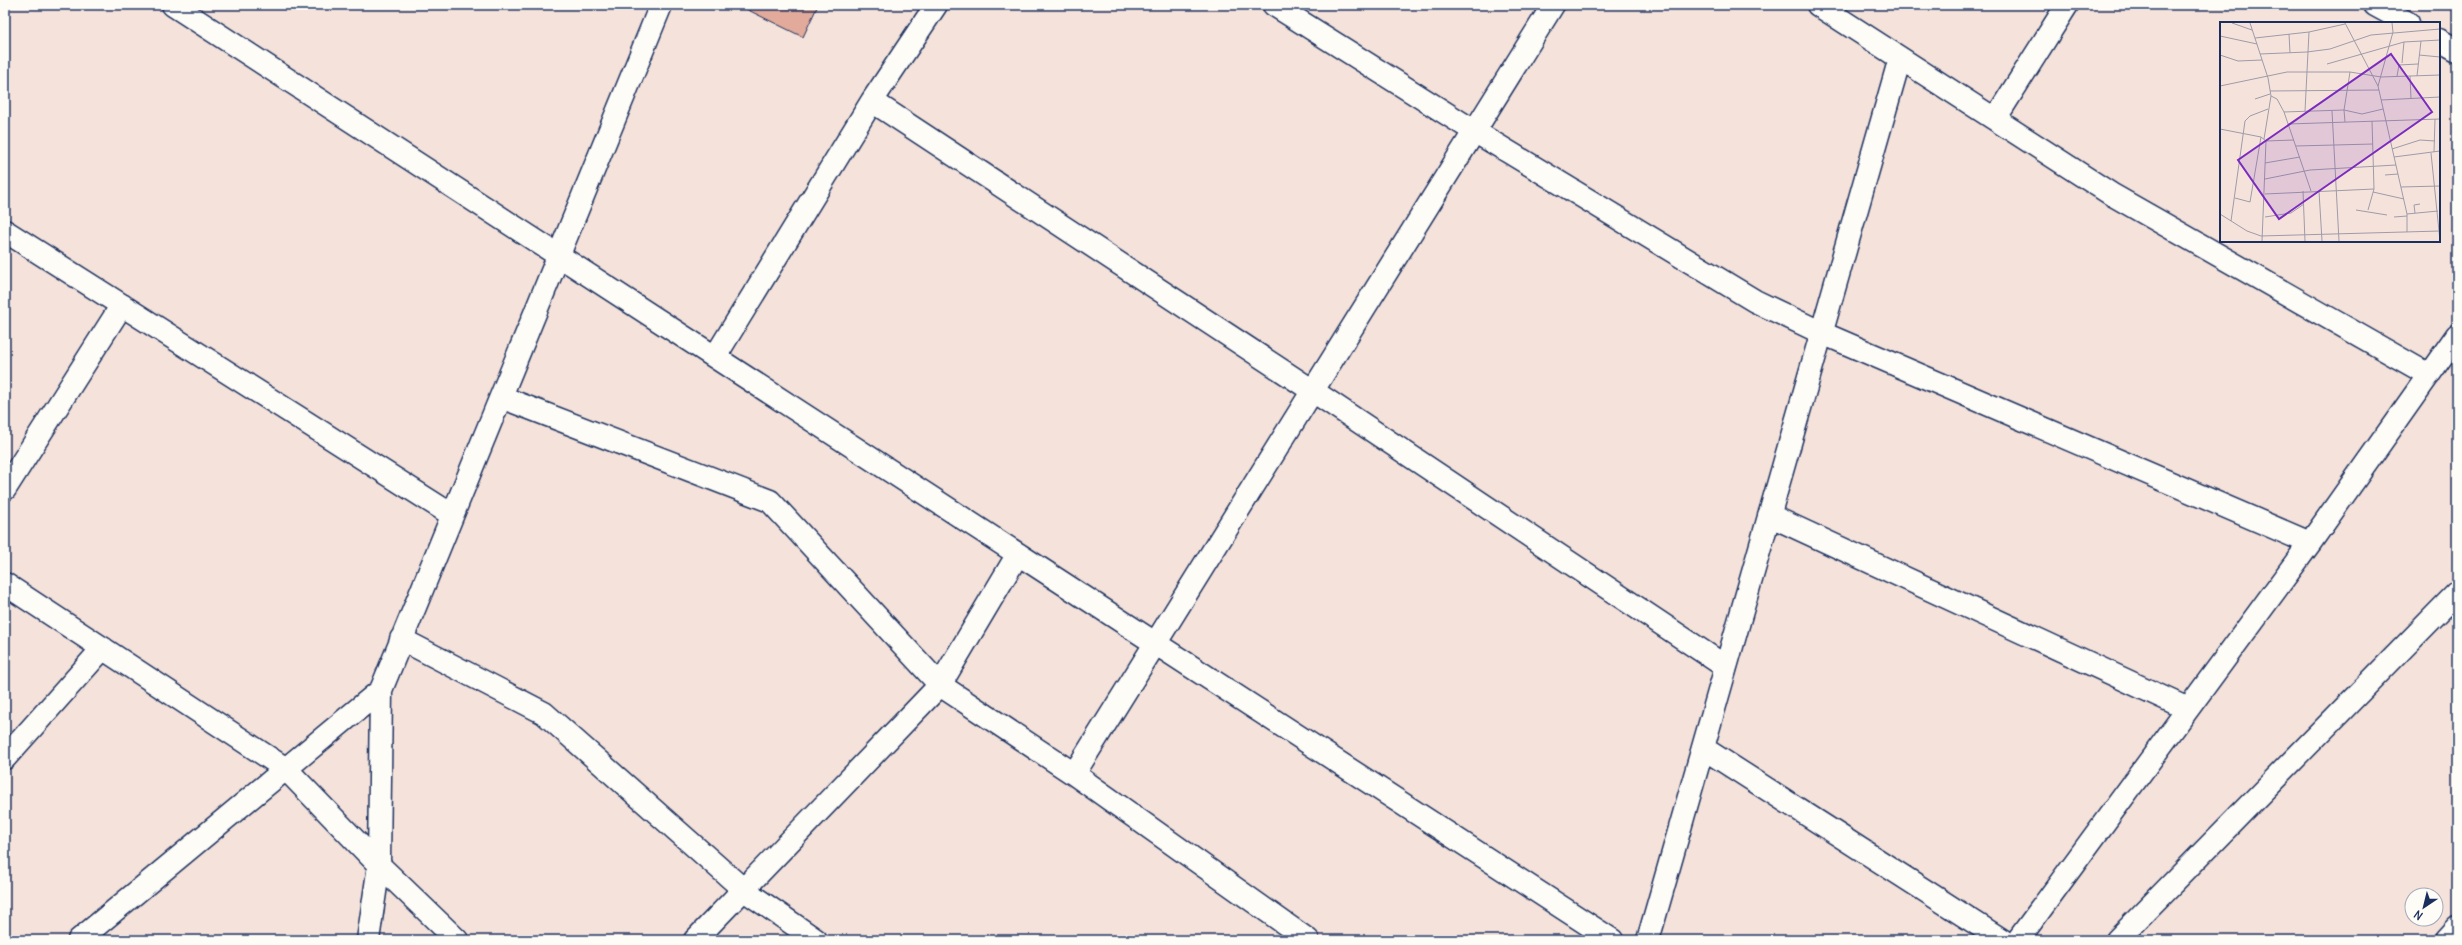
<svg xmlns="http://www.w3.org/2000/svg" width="2462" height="945" font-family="Delius,sans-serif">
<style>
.building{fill:#e2aa9a;stroke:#1b2f5e}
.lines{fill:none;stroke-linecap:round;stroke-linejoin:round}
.minor-casing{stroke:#1b2f5e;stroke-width:25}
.minor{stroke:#fdfcf7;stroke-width:22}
.inset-road{fill:none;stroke:#9e9ba9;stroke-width:1}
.view{fill:#7b2cbf;fill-opacity:0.15;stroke:#7b2cbf;stroke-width:2}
.inset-edge{fill:none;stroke:#1b2f5e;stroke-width:2}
</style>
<rect width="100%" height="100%" fill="#f5e3db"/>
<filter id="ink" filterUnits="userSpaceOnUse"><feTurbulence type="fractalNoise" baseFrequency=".025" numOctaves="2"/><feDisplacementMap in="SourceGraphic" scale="8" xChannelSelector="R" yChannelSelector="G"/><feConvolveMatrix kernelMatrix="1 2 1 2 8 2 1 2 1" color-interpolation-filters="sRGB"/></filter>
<g filter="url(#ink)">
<path class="building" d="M738,5H818L803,37Z"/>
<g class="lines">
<g class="minor-casing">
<path id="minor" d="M173,5L1612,940
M1274,5L1474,131L1755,301L1822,333L2310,543
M1818,5L2111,194L2429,375
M2375,5L2408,23
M2439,40L2457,50
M872,101L1313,391L1726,667
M1995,119L2067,5
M5,231L452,515
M715,357L872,101L936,5
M501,397L770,501L940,685L1074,774L1308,940
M5,489L122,305
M1769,515L2188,709
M5,584L286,769L379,865L457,940
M401,639L544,713L744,890L816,940
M1703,748L2002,940
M5,758L103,648
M1074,774L1553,5
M79,940L381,690
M368,940L379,865L381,690L661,5
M695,940L940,685L1018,554
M1648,940L1900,58
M2018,940L2310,543L2457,335
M2117,940L2457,593
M2446,940L2457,928"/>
</g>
<use href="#minor" class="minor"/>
</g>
</g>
<g transform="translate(2220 22)">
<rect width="220" height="220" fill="#f5e3db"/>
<path class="inset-road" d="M12,1L32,8M30,1L48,56L51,74L44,117M125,1L158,64L187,192V210M69,12L70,31M0,14L37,22M35,16L89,10L125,2M40,32L87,30L110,27L151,13L220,7M0,33L18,39L42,38M199,33L220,35M182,41L184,20M107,42L184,20L220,18M177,54L179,43L198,42M190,54L191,77M197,54L201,19M0,64L67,50H130L161,55L220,53M158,64L173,10L172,1M50,69L159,68M51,74L57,77L64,90L91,169M35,77L50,72M161,78L220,75M85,89L89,10M112,89L119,219M64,90L124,88L142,92L163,87M125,100L124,88L130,50M68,102L220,97M0,107L41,115L46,119L74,118M76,124L153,122M172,127L200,118L215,119M214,130L215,97M211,131L220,219M174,135L220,129M45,141L80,135M165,153L178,152M45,157L90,148L176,143M181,165L220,164M83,169L85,219M99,169L102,219M153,170L184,177M45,172L154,167M15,176L30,180L41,115M136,188L167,193M148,188L154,167L152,99M195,191L194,183L200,182M0,192L27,209L41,214L220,209M187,192L218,189M45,195L71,191L84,182M174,195L187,194M11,199L25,99L30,94L48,87M42,219L46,119"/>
<path class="view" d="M171,32L212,90L59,197L18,138Z"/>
<rect width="220" height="220" class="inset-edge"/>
</g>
<rect width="2462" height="945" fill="none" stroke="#fdfcf7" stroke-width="20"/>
<rect x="10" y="10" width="2442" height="925" fill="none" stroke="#1b2f5e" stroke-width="1.5" filter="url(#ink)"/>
<g transform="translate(2424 907) rotate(215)"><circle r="19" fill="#fdfcf7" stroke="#a3aaba"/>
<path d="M0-3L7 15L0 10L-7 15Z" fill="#1b2f5e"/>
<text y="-6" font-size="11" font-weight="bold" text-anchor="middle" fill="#1b2f5e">N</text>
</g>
</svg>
